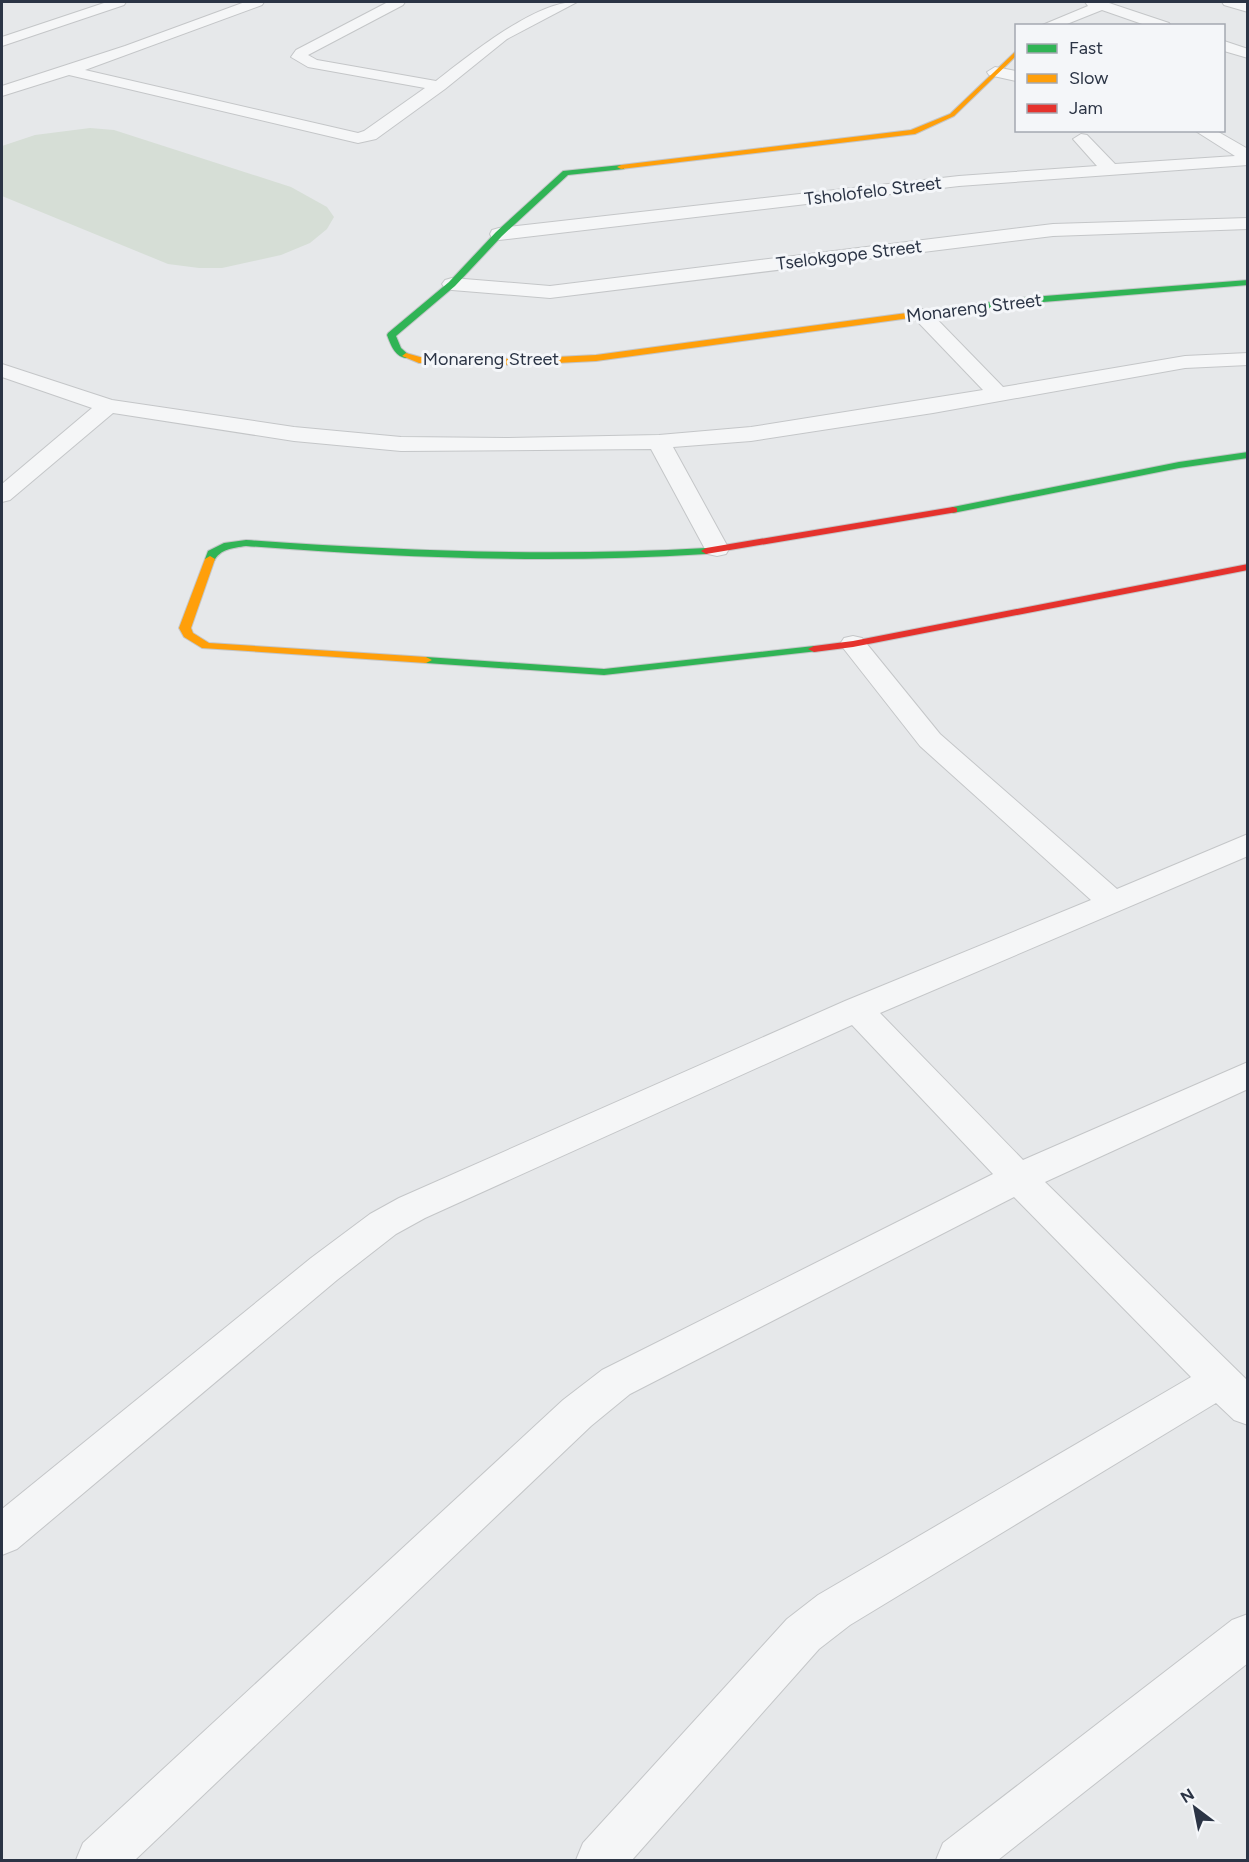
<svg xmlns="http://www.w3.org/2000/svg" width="1249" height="1862" font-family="Figtree,sans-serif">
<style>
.green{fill:#d6ded6}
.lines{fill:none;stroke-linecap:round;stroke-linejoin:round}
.street-casing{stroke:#c4c6c8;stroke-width:2}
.fast-casing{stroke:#c4c6c8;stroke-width:2}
.slow-casing{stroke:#c4c6c8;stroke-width:2}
.jam-casing{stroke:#c4c6c8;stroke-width:2}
.street{fill:#f5f6f7;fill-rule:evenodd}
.fast{fill:#30b455;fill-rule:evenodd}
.slow{fill:#ff9f0a;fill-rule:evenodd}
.jam{fill:#e5322d;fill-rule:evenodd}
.labels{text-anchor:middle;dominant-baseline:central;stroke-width:6;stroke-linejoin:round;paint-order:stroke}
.far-street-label{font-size:18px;fill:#2b3445;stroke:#f4f6f9}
</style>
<rect width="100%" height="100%" fill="#e6e8ea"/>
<path class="green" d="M90,128L114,130L291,187L327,207L334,217L327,229L310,243L281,255L222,268H199L168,264L2,196V146L35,135Z"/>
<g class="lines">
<g class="street-casing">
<path id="street" d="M107,2H126L124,5L2,46V37Z
M245,2H264L262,5L85,70L358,133L364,131L425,88L308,67L291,57L296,50L388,2H405L403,5L308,55L317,60L436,81C468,56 537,0 577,2L507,39L445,89L376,139L358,143L69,75L2,96V86L125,46Z
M1085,2H1106L1169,23L1171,26H1148L1102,10L1062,26H1040L1088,6Z
M1222,2L1248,3V12L1224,5Z
M1224,41L1248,49V58L1224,51Z
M995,67L1016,71V81L989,75L987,72Z
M1194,130H1215L1248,149V165L959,186L499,240L492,238L490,234L492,230L499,228L959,176L1097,166L1073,139L1081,134L1087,135L1115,164L1235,156Z
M1248,218V229L1053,236L550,298L452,290L445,288L442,284L445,280L452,278L550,286L1053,224Z
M922,309L929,311L1003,387L1185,356L1248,353V365L1185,368L933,413L751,441L673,447L729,549L726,554L717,556L708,554L705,549L651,449L401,451L294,441L113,413L10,500L2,502V484L92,408L2,377V364L112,400L294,427L401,437L506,438L659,435L751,427L983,390L915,319L912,315L915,311Z
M853,636L862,638L940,734L1117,889L1248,834V856L880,1013L1023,1160L1248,1062V1089L1045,1182L1248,1381V1425L1234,1420L1216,1403L850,1625L819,1649L632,1860H576L583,1843L787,1619L818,1595L1191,1377L1014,1197L630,1394L591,1426L135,1860H76L83,1843L563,1400L602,1370L993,1174L852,1025L425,1218L396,1234L337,1280L17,1549L2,1555V1509L311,1258L370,1214L399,1198L845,1001L1091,900L920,746L840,644L844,638Z
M1248,1614V1663L998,1860H936L943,1843L1232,1620Z"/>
</g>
<g class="fast-casing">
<path id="fast" d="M621,165H624V169L568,175L502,236L455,286L396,336L401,348L410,356L409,358C396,359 391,346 387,335L388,333L449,282L496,232L563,171Z
M1248,280V285L1019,304L907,319L903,316L907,313L1019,298Z
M1248,452V458L1179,468L953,513L948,510L953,507L1179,462Z
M246,540C400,551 552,557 706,548L711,551L706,554C552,564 400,558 246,546C233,548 220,549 214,561H206L205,559L208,551L224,543Z
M814,646L818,647V651L604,675L426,663L420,660L426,657L604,669Z"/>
</g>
<g class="slow-casing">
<path id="slow" d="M1016,51V56L954,116L915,134L621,169L617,167L621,165L911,130L950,114Z
M907,313L910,314V318L596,361L517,365L419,363L402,356L406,353L420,357L517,359L596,355Z
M210,556L215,559L191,628L193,633L209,643L426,657L432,660L426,663L202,648L184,637L179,628L205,559Z"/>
</g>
<g class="jam-casing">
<path id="jam" d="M953,507L957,508V512L706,554L701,551L706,548Z
M1248,564V570L853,647L814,652L808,649L814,646L853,641Z"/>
</g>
<use href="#street" class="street"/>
<use href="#fast" class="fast"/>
<use href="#slow" class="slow"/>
<use href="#jam" class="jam"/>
</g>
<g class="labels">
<g class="far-street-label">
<text transform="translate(873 191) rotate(-7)">Tsholofelo Street</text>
<text transform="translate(849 255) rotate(-7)">Tselokgope Street</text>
<text transform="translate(974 308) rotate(-7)">Monareng Street</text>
<text x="491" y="359">Monareng Street</text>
</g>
</g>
<rect width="1249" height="1862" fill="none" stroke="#2b3445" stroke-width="6"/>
<rect x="1015" y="24" width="210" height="108" fill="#f4f6f9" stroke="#a4a8b1" stroke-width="1.5"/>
<rect x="1027" y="44" width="30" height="9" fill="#30b455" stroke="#a4a8b1" stroke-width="1.5"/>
<text x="1069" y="54" font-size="18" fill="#2b3445">Fast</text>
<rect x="1027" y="74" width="30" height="9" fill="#ff9f0a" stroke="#a4a8b1" stroke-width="1.5"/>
<text x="1069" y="84" font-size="18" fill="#2b3445">Slow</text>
<rect x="1027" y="104" width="30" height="9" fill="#e5322d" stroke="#a4a8b1" stroke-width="1.5"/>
<text x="1069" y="114" font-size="18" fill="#2b3445">Jam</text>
<g transform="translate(1195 1808) rotate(328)" stroke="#f4f6f9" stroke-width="4.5" paint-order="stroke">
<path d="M0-4.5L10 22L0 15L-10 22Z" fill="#2b3445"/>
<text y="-9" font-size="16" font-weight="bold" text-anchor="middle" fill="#2b3445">N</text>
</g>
</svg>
